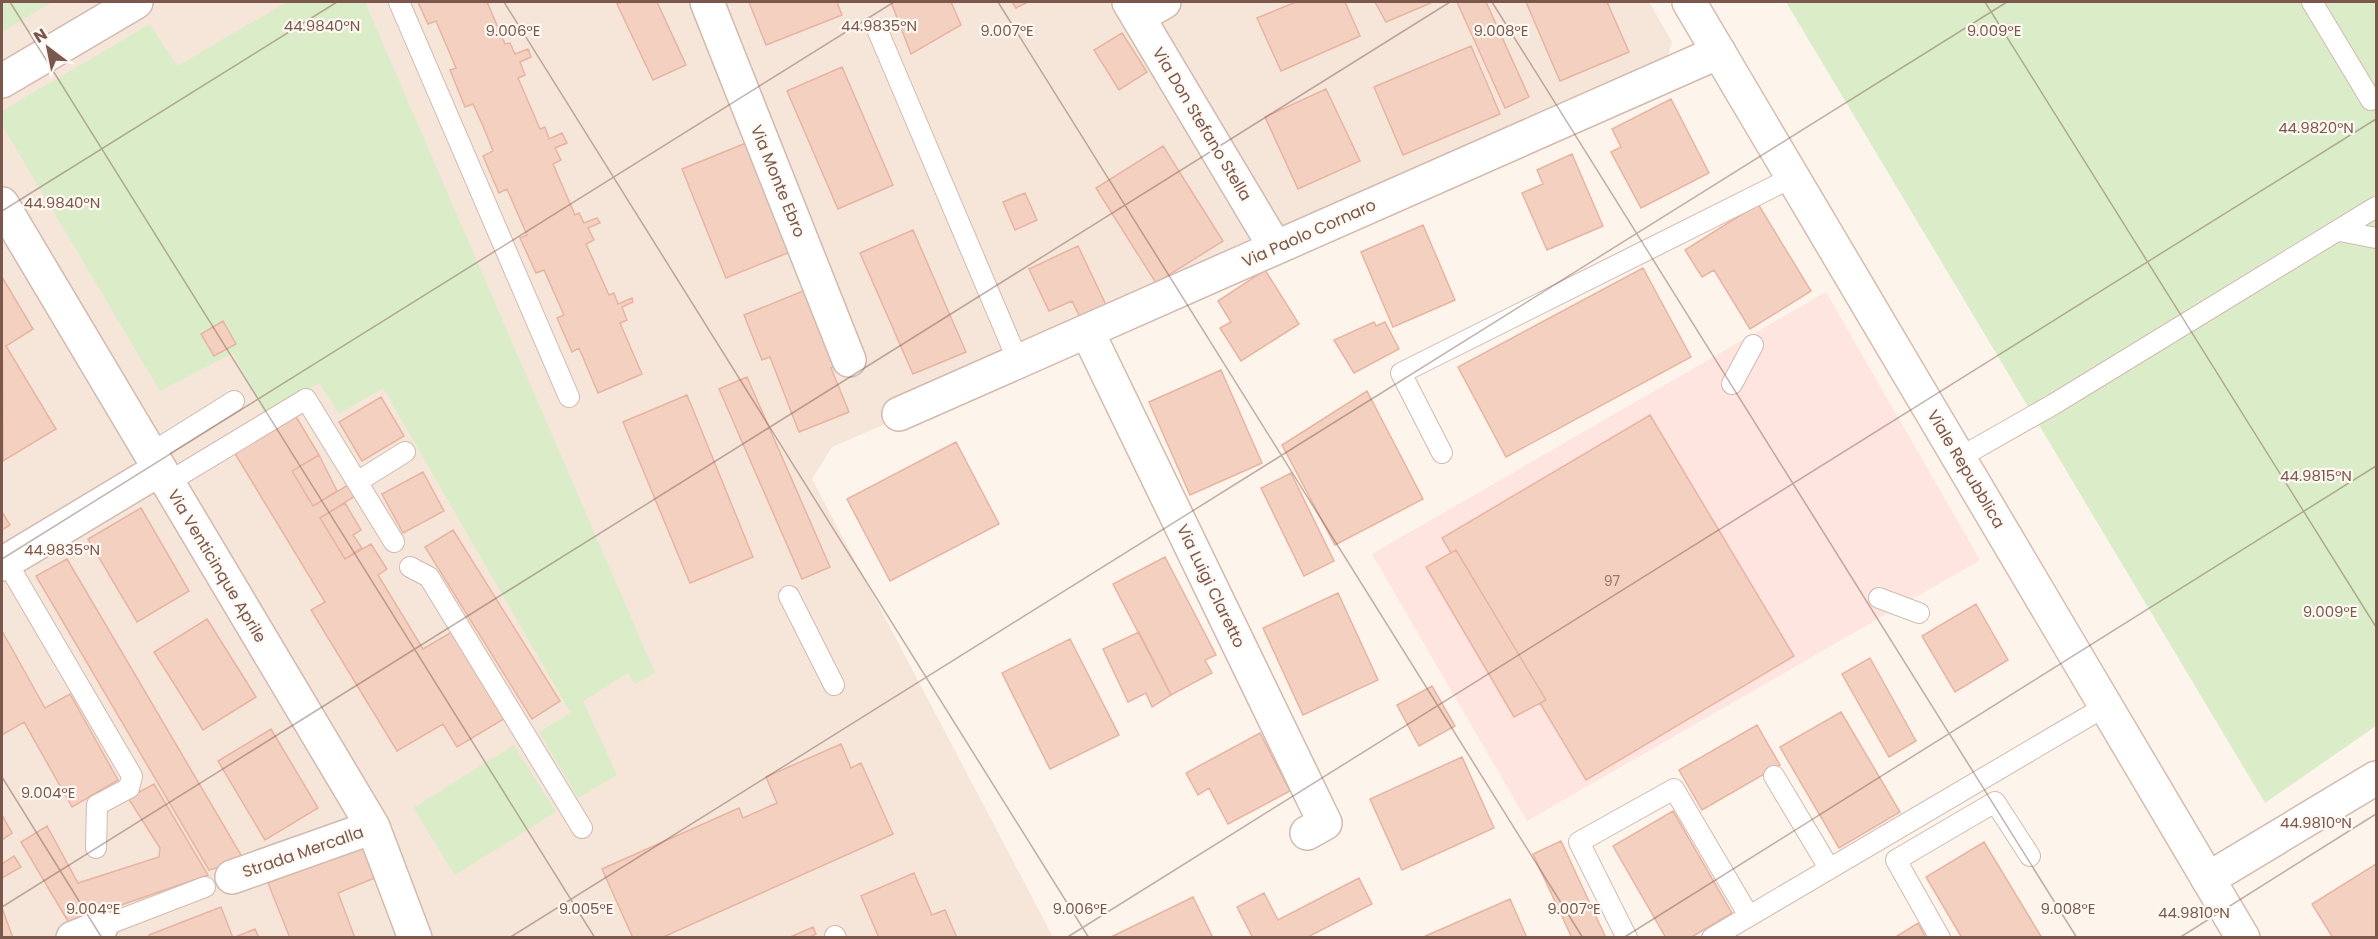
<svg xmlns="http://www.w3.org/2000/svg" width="2378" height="939" font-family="Poppins,sans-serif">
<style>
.residential{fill:#f6e5d9}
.commercial{fill:#fee5df}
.green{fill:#dbedc8}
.building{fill:#f4d0c1;stroke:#e8b4a1;stroke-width:1.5}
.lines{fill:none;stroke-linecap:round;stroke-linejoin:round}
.service-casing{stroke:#d2baaf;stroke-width:22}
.minor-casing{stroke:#d2baaf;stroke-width:36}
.secondary-casing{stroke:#d7bcaf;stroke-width:36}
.service{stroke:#fff;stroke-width:20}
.minor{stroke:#fff;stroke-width:33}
.secondary{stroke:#fff;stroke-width:33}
.ticks{fill:none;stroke:#7b574c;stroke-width:1.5;stroke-opacity:0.45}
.labels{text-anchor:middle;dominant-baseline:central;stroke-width:4.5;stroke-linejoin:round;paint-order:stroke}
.number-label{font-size:14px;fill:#997569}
.street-label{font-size:16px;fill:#7b574c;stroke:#fff9f3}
.ticks-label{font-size:15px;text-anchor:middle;fill:#7b574c;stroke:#fff9f3;stroke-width:4.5;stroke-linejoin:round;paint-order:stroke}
</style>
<rect width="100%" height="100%" fill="#fdf4eb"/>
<path class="residential" d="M2,2H1649L1672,42L1658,87L1304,243L832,447L812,479L1053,937L2,938Z"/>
<path class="commercial" d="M1826,292L1980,560L1527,821L1372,554Z"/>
<path class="green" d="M2,2H52L2,32Z
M287,2H365L655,673L635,684L628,673L583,701L617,775L578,798L539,732L572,712L569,710L383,388L339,414L319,383L266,416L233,353L160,391L2,125V111L150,24L177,66Z
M1786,2H2376V726L2265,803Z
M514,745L556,812L455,875L413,808Z"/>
<path class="building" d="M418,2H487L505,44L510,43L515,54L528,49L531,57L520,62L525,75L518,78L540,129L545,127L549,139L562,133L567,143L555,148L561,160L553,164L575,215L579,213L584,223L597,218L600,223L588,228L594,240L586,244L609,295L614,293L618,304L632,298L633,302L622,307L627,320L620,323L642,374L598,393L579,348L572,352L557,318L564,315L544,270L536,273L520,238L527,235L507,189L499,193L483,156L493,151L483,126L473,104L465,107L450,70L456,68L436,21L428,24Z
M622,2H657L686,65L653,80L617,4Z
M749,2H837L842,15L766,45Z
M891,2H951L961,25L911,54Z
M1012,2H1028L1016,8Z
M1296,2H1345L1360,36L1281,71L1257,18Z
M1375,2H1433L1386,22Z
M1457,2H1486L1529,97L1505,108Z
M1526,2H1607L1629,52L1560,81Z
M1122,33L1147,72L1119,90L1094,50Z
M1471,46L1500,114L1403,155L1374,87Z
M842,67L893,185L838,209L787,91Z
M1326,89L1360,161L1298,189L1265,117Z
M1671,99L1709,173L1641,208L1611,152L1621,147L1612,129Z
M746,143L790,252L726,278L682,169Z
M1163,146L1223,241L1156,283L1096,188Z
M1572,154L1603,226L1547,250L1522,193L1543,184L1537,170Z
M1025,193L1037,220L1015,230L1003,202Z
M1758,204L1811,291L1750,329L1714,270L1702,277L1685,250Z
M1423,225L1455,300L1393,327L1361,252Z
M913,230L966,352L913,374L860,253Z
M1078,246L1106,305L1080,317L1072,301L1049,311L1029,269Z
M1643,268L1691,357L1506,457L1458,367Z
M1265,270L1299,324L1241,361L1220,328L1231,322L1218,301Z
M2,277L33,329L6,346L56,429L3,461Z
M808,289L838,365L831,368L849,412L799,432L770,357L762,360L744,315Z
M223,321L236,344L214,356L201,334Z
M1374,322L1376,326L1385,322L1399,349L1354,373L1334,340Z
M1221,370L1262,463L1190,495L1149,402Z
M747,377L830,567L802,579L719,389Z
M1367,391L1423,499L1335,545L1282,445Z
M687,395L753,557L690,583L623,422Z
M381,397L404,436L362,461L339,422Z
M295,415L319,455L292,471L313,506L348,485L355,496L320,518L345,559L371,544L387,569L378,575L423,649L455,630L507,717L457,747L443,724L397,751L311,610L325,602L234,452Z
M1650,415L1794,656L1586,780L1540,703L1546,700L1456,550L1451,553L1442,538Z
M956,442L999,524L890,581L847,499Z
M319,455L337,491L313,506L292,471Z
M423,472L444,511L403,533L382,494Z
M1291,473L1334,561L1304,576L1261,488Z
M345,503L361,530L353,535L362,548L345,559L320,518Z
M141,508L189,591L137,622L88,539Z
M2,512L10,525L2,530Z
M453,530L560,701L532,719L425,547Z
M1456,550L1546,700L1514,717L1426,567Z
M1165,557L1216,655L1205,660L1212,673L1171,695L1113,584Z
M67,559L244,860L209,870L36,576Z
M1338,593L1378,680L1303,715L1263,628Z
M1976,604L2008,660L1955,692L1922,636Z
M207,619L256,697L203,730L154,652Z
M2,631L45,708L70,694L118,780L72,807L24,722L2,735Z
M1139,632L1171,695L1152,707L1146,693L1128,702L1103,649Z
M1070,639L1119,735L1050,769L1002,673Z
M1870,658L1916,741L1889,757L1842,674Z
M1432,686L1455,726L1419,746L1397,705Z
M1841,712L1900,812L1839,848L1780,747Z
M1757,725L1780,765L1702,810L1679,770Z
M271,729L318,808L265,840L218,761Z
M1260,733L1290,791L1228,824L1209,788L1198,795L1186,773Z
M841,744L851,768L861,763L893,834L661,938H633L602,869L739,808L743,818L777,803L766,777Z
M1462,757L1494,828L1402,870L1370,799Z
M154,784L208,875L69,923L21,842L47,826L78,883L159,857L160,848L128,798Z
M1673,811L1732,913L1690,938H1666L1613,846Z
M2,815L12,833L2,840Z
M1561,841L1606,938H1572L1533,854Z
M1984,842L2042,938H1962L1926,877Z
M364,845L377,877L338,893L355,938H290L268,883Z
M14,856L21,867L2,878V864Z
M2376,864V938H2333L2312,904Z
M914,873L932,915L945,910L957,938H879L861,896Z
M1359,878L1372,904L1306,938H1253L1237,907L1264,893L1278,920Z
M1193,897L1213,938H1109Z
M1510,899L1527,938H1421Z
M221,907L233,938H150L149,935Z
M2,908L13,938H2Z
M1918,923L1926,938H1894Z
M813,927L816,934L808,938H788Z
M255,929L259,938H233Z"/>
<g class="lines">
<g class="service-casing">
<path id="service" d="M399,2L569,397
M2312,2L2371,100
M877,29L1018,361
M2340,231L2376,238
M1732,384L1753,345
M151,453L234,401
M1442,453L1401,373L1793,177
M1959,458L2054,404L2376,207
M357,482L405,452
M167,483L306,399L394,542
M6,561L132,776L129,788L97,805L96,848
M410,567L429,577L582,828
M789,596L834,685
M1879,598L1919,613
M1774,776L1829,868
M101,927L205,887
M835,936L836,938
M1627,938L1579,842L1674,789L1749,916
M1712,938L2106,706
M1940,938L1896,860L1995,802L2030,856"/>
</g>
<g class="minor-casing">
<path id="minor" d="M707,2L849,360
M1129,2L1275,247
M1138,17L1164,2
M2,81L136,2
M2,204L373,827L415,938
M1087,331L1325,823L1307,833
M899,414L1719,52
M2,564L160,469
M232,877L373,827
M2208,879L2376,778
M73,938L101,927"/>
</g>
<g class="secondary-casing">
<path id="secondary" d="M1689,2L2243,938"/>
</g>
<use href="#service" class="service"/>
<use href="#minor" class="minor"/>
<use href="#secondary" class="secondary"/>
</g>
<path class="ticks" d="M10,2L595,938M504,2L1089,938M998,2L1583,938M1492,2L2077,938M1985,2L2376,627M2,211L337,2M2,559L894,2M2,777L102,938M2,907L1450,2M509,938L2007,2M1066,938L2376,119M1623,938L2376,466M2179,938L2376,814"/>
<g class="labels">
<g class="number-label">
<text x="1612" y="581">97</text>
</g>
<g class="street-label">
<text transform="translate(1202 124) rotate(59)">Via Don Stefano Stella</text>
<text transform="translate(778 181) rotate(68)">Via Monte Ebro</text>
<text transform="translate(1309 233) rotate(-24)">Via Paolo Cornaro</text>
<text transform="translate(1966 469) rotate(59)">Viale Repubblica</text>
<text transform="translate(217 566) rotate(59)">Via Venticinque Aprile</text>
<text transform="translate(1211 586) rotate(64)">Via Luigi Claretto</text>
<text transform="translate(303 852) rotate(-19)">Strada Mercalla</text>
</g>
</g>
<g class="ticks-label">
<text x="322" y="31">44.9840°N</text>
<text x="879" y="31">44.9835°N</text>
<text x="513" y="36">9.006°E</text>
<text x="1007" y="36">9.007°E</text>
<text x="1501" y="36">9.008°E</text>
<text x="1994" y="36">9.009°E</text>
<text x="2316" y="133">44.9820°N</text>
<text x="62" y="208">44.9840°N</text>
<text x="2316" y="481">44.9815°N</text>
<text x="62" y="555">44.9835°N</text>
<text x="2330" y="617">9.009°E</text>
<text x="48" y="798">9.004°E</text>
<text x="2316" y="828">44.9810°N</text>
<text x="93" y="914">9.004°E</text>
<text x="586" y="914">9.005°E</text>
<text x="1080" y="914">9.006°E</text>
<text x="1574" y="914">9.007°E</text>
<text x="2068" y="914">9.008°E</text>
<text x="2194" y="918">44.9810°N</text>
</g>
<rect width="2378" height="939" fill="none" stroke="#7b574c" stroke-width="6"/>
<g transform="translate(48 48) rotate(328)" stroke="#fff9f3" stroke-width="4.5" paint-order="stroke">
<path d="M0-4.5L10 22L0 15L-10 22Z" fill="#7b574c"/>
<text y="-9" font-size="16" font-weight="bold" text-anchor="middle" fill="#7b574c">N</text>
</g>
</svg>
